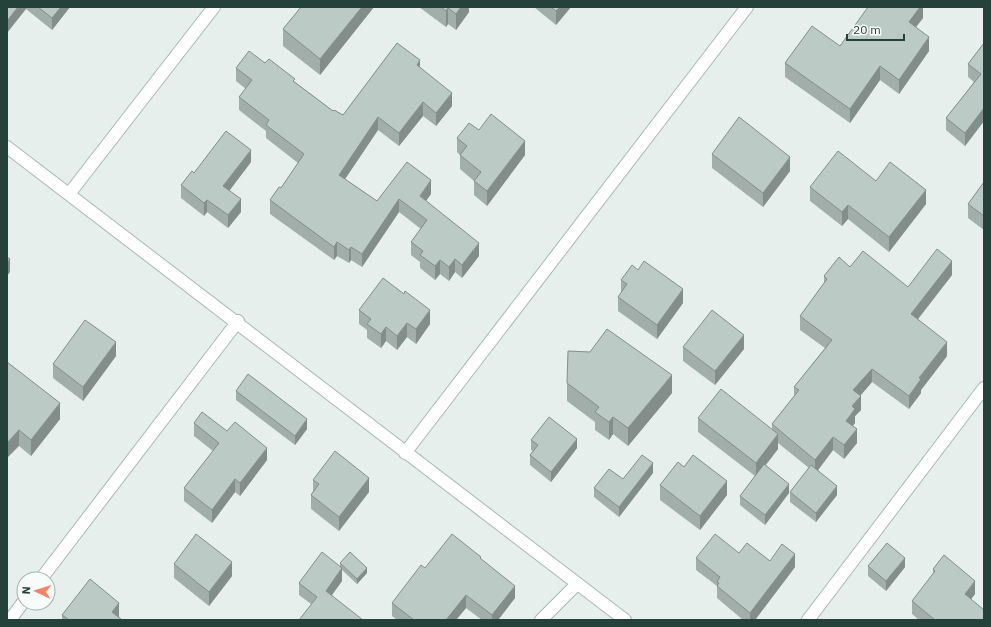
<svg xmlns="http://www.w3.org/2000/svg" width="991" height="627" font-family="'IBM Plex Sans',sans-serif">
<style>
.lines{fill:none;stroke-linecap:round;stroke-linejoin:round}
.minor-casing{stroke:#a8b8b2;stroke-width:14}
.minor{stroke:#fff;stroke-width:12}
.wall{fill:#a1aea9}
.shaded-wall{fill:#838d89}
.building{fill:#bbcac4;stroke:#838d89}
</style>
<rect width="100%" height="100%" fill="#e6efeb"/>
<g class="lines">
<g class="minor-casing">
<path id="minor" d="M7,147C214,304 419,463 625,620
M69,194L214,7
M405,453L747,7
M41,579L238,321
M10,620L24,601
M541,620L577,584
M808,620L984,388"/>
</g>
<use href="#minor" class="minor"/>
</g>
<path class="wall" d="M7,7H70L52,30L26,9Z
M301,7H374L320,75L283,46V29Z
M419,7H469V12L456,30L448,24L446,27Z
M534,7H571L556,25Z
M923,7V18L916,27L929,51L899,94L880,80L850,123L785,77V63L840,46Z
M984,43V121L965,146L946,130V118L974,82L968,77V64Z
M265,63L295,82L333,111L343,115L420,68L452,106L436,126L423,116L399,146L378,130L345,179L377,201L431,194L426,201L479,256L462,278L455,272L449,281L440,274L435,280L420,268V262L411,255V242L421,229L399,212L362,267L351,260L349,263L337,256L334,260L270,214V200L281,188L298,163L266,138V131L239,110V97L246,89L236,81V68Z
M479,130L525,155L487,206L474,195V181L460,169V155L457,152V138Z
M712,154L790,171L763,207L712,168Z
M251,162L229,191L241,212L228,228L207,212L204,216L181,198V185L194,173Z
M876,181L926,204L889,252L848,219L842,226L810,201V187Z
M984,182V230L968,218V204Z
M850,267L908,287L952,275L918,319L947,356L921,390V393L909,409L872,382L860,396L861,410L855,416V423L853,426L857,443L844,459L833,450L818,470L837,495L816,522L790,502V492L809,468L778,443V449L766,465L789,493L765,525L740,505V496L755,476L698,432V418L772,429V424L794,396V387L825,348L800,330V316L824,283V276Z
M638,270L683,303L657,339L618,311V297L621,294V280Z
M359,310L430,324L416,344L407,337L397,350L386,341L381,348L367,338V330L359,324Z
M683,347L744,349L715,385L683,361Z
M116,356L83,401L53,378V364Z
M7,362L60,419L31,456L19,446Z
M567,383L672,393L628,446L613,434L609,440L595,430V422L567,401Z
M236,391L307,429L295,445L236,400Z
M194,423L227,431L267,460L240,496L235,492L212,523L184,501V488L213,451L194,436Z
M531,440L577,448L551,482L530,465V455L533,451L531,450Z
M684,467L727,495L700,530L660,500V485Z
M653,473L619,517L594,497V488L623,479Z
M313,480L369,492L339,531L311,509V495L313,491Z
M739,553L770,561L795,567L755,620H743L717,598V586L696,570V558Z
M481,559L515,598L498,620H482L466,608L456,620H397L392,616V603L425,568Z
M340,563L367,573L357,584L342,570V581L332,595L311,604L299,595V583L340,566Z
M174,564L232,576L209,606L174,578Z
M868,566L905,567L886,591L868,576Z
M933,569L975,594L971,599L984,620H919L912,614V601L933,575Z
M62,615L119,617L122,620H62Z"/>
<path class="shaded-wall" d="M18,7H26V9L7,33V21Z
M61,7H70L52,30V18Z
M362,7H374L320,75V59Z
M461,7H469V12L456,30V14Z
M560,7H571L556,25V11Z
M920,7H923V18L909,36V22Z
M448,8V24L446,27V11Z
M929,37V51L899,94V80Z
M420,60V74L417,65Z
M880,66V80L850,123V109Z
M452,93V106L436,126V113Z
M423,102V116L399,146V133Z
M984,108V121L965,146V133Z
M378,117V130L339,188V175Z
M525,141V155L487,206V191Z
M251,150V162L223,199V186Z
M790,157V171L763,207V193Z
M431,180V194L420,209V196Z
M926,190V204L889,252V237Z
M241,199V212L228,228V215Z
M399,199V212L362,267V254Z
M207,200V212L204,216V203Z
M848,205V219L842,226V212Z
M337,242V256L334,260V247Z
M479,243V256L462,278V265Z
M351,247V260L349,263V250Z
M10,259V272L7,276V264Z
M455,259V272L449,281V267Z
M440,260V274L435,280V266Z
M952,261V275L911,328V314Z
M683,289V303L657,339V325Z
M430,310V324L416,344V329Z
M407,323V337L397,350V336Z
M386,327V341L381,348V334Z
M744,335V349L715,385V371Z
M116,342V356L83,401V387Z
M947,342V356L921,390V393L909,409V396L919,378Z
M872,369V382L853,404V390Z
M672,375V393L628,446V428Z
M861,396V410L855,416V423L846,434V421L852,406Z
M60,403V419L31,456V440Z
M613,417V434L609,440V422Z
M307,419V429L295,445V436Z
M857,429V443L844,459V445Z
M19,430V446L7,458V443Z
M778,434V449L756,477V463Z
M833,437V450L815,474V460Z
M577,439V448L551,482V472Z
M267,448V460L240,496V483Z
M653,463V473L619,517V507Z
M369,478V492L339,531V517Z
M235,479V492L212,523V510Z
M727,481V495L700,530V516Z
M789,484V493L765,525V515Z
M837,486V495L816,522V513Z
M795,554V567L755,620H750V613Z
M905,558V567L886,591V581Z
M232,562V576L209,606V592Z
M342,568V581L326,603V591Z
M367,568V573L357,584V579Z
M975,581V594L965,607V594Z
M515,586V598L498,620H492V615Z
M466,595V608L456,620H446Z
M119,603V617L117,620L112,612Z"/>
<path class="building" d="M7,7H18L7,21Z
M38,7H61L52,18Z
M301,7H362L320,59L283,29Z
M441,7H461L456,14L448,8L446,11Z
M551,7H560L556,11Z
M868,7H920L909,22L929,37L899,80L880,66L850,109L785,63L812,26L840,46Z
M397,43L420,60L417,65L452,93L436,113L423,102L399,133L378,117L339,175L377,201L407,162L431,180L420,196L479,243L462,265L455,259L449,267L440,260L435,266L420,255L423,251L411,242L427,220L399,199L362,254L351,247L349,250L337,242L334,247L270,200L279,187L281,188L304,154L266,125L269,120L239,97L252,80L236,68L249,51L265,63L269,59L295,79L293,81L333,111L334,110L343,115Z
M984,43V108L965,133L946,118L981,74L968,64Z
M491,114L525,141L487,191L474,181L481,172L460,155L467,146L457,138L469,123L479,130Z
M739,117L790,157L763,193L712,154Z
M226,131L251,150L223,186L241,199L228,215L207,200L204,203L181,185L192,171L194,173Z
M838,151L876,181L890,162L926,190L889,237L848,205L842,212L810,187Z
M984,182V216L968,204Z
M937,249L952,261L911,314L947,342L919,378L921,379L909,396L872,369L853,390L861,396L852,406L855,409L846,421L857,429L844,445L833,437L815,460L772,424L799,390L794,387L832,340L800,316L827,279L824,276L839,257L850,267L863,251L908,287Z
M7,257L10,259L7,264Z
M644,261L683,289L657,325L618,297L627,284L621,280L632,265L638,270Z
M383,278L404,294L405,291L430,310L416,329L407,323L397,336L386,327L381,334L367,324L371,319L359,310Z
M712,310L744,335L715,371L683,347Z
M85,320L116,342L83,387L53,364Z
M607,329L672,375L628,428L613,417L609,422L595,412L599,407L567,383L568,351L590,352Z
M7,362L60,403L31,440L19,430L7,443Z
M248,374L307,419L295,436L236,391Z
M721,389L778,434L756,463L698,418Z
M202,412L227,431L235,422L267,448L240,483L235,479L212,510L184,488L219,443L194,423Z
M549,417L577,439L551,472L530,455L538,445L531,440Z
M335,451L369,478L339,517L311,495L319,484L313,480Z
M642,455L653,463L619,507L594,488L609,469L623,479Z
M693,455L727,481L700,516L660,485L678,462L684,467Z
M764,464L789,484L765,515L740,496Z
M811,465L837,486L816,513L790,492Z
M196,534L232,562L209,592L174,564Z
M452,534L481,557L480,558L515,586L492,615L466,595L446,620H414L392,603L421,565L425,568Z
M715,534L739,553L747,543L770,561L782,544L795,554L750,613L717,586L719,583L717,582L720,577L696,558Z
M887,543L905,558L886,581L868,566Z
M322,552L342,568L326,591L363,620H299L317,597L299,583Z
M350,552L367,568L357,579L340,563Z
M944,555L975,581L965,594L984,610V620H935L912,601L935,571L933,569Z
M90,579L119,603L112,612L122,620H69L62,615Z"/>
<rect width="991" height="627" fill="none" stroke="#24423a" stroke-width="16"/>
<g transform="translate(36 591) rotate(274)"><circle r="19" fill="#f7fbf9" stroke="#a3b1ad"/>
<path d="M0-3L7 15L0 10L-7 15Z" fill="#f4845f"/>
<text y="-6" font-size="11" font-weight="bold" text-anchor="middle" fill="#24423a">N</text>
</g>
<path d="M847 34v6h57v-6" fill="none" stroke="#24423a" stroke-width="2"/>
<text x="853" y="34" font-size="12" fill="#24423a" stroke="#f7fbf9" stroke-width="3" paint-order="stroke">20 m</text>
</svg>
